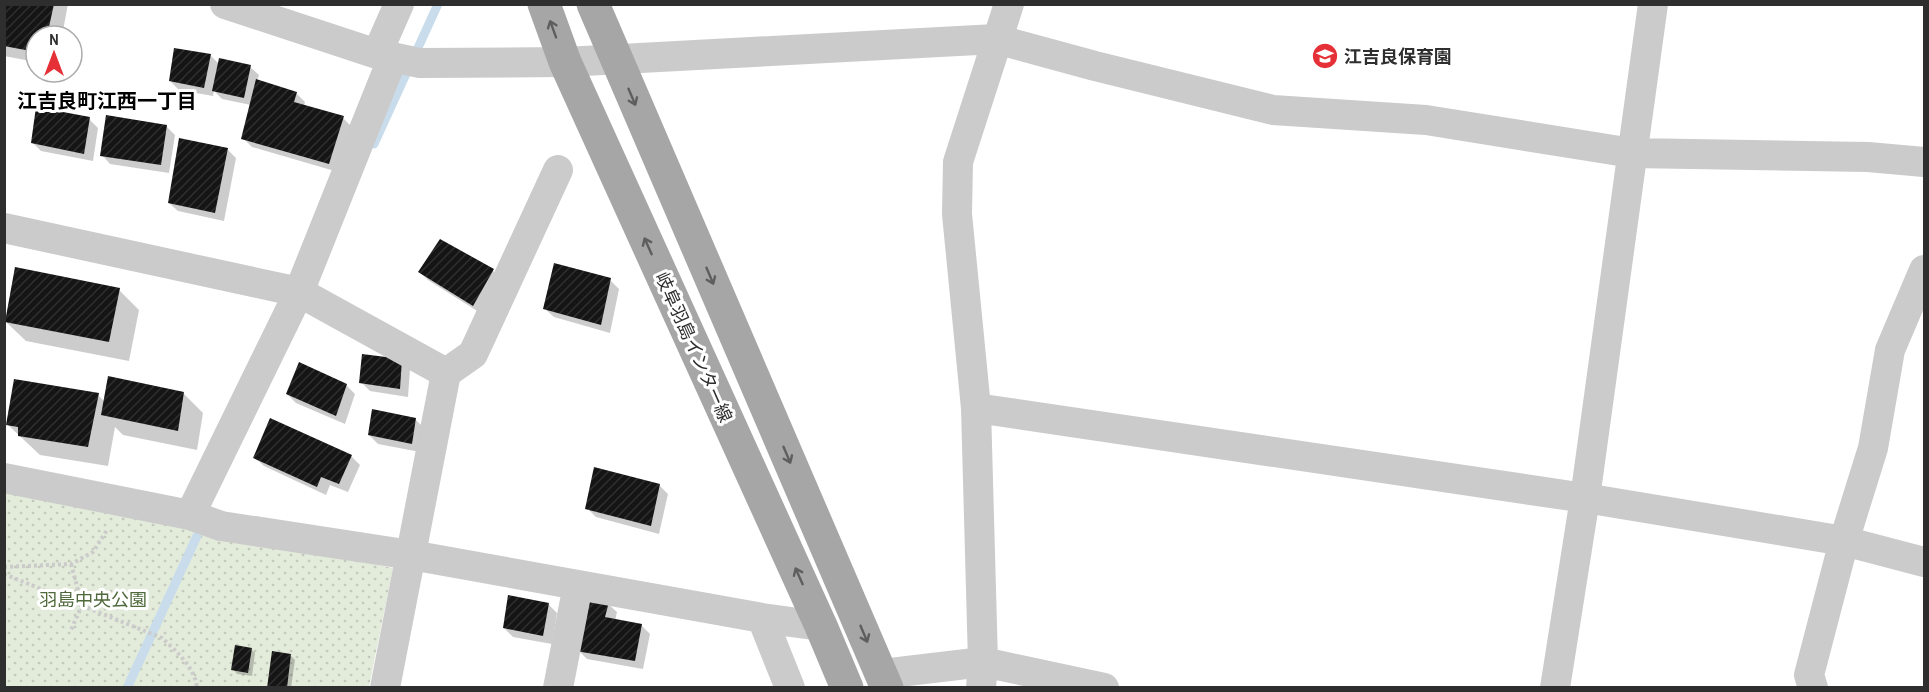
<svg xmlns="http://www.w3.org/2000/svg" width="1929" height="692" font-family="'Archivo Narrow','Noto Sans JP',sans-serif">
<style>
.park{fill:url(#park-dots)}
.shadow{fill:#0003}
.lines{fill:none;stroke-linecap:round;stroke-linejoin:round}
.stream{stroke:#c8dceb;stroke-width:9}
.building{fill:url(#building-hatch)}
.path{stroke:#cbcbcb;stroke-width:4;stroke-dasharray:3 3;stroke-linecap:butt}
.street{stroke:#cbcbcb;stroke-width:30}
.primary{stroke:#a6a6a6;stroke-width:33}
.oneway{stroke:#5e5e5e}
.labels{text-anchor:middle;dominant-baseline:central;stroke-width:6;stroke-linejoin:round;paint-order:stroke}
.poi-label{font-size:18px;font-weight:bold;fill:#2e2e2e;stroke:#fff;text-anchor:start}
.street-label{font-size:18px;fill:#2e2e2e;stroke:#fff}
.park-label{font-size:18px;fill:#4f693b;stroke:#fff}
.neighbourhood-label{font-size:20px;font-weight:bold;fill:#000;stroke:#fff}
</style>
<defs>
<pattern id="park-dots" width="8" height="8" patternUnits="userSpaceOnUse" patternTransform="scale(1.5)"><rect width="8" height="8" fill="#e3ebdb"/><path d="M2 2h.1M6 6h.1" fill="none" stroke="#c3cabc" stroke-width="1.8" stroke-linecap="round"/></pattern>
<pattern id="building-hatch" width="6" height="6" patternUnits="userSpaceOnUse" patternTransform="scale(1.5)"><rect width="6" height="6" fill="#151515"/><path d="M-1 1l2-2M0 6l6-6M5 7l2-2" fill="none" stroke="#2f2f2f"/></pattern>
</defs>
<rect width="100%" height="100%" fill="#fff"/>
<path class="park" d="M4,491L393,568L369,687H5Z"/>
<path class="shadow" d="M4,4H68L62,36H36V62L4,56Z
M211,56L219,64L250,67L259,75L257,81L296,93L305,102L304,106L343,118L352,127L338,172L252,147L243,138L251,105L222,99L214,91L213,96L179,90L170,81Z
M89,119L98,128L93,161L41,151L32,142Z
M166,126L175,135L169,173L110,164L102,155Z
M227,149L236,158L224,221L178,211L169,203Z
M441,241L493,271L502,279L482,314L428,280L420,272Z
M610,280L619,289L610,333L554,317L545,309Z
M119,290L139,310L129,361L26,341L6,322Z
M401,361L410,369L408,397L370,391L361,382Z
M346,385L355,394L345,424L296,403L287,394Z
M183,393L203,413L197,450L123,435L115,427L108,466L40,455L8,425L98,395L105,402Z
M415,419L424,428L420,452L378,444L369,435Z
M351,456L360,465L348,492L330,485L326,495L264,466L255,458Z
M659,485L668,494L659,534L596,517L587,508Z
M548,604L557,613L552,644L513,637L504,628Z
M608,604L617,612L615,621L642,626L650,634L643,669L587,659L578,650Z
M251,649L255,653L252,676L237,674L233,669Z
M291,656L295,660L291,688H268Z"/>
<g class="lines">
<path class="stream" d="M374,144L438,4
M127,688L197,536"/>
</g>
<path class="building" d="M4,4H54L47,36H36V52L4,46Z
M174,48L211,54L204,88L169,81Z
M219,58L251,65L244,98L212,91Z
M256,79L297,92L294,102L344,116L329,164L241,139Z
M36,107L90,117L84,154L31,143Z
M106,115L167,125L161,165L100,156Z
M179,138L228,148L215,213L168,203Z
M440,239L494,269L473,306L418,272Z
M554,263L611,278L601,325L543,309Z
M15,267L120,288L109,342L5,322Z
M362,354L402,359L400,389L359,383Z
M299,362L347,384L336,416L286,394Z
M108,376L184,392L178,431L101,415Z
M14,379L99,393L88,447L18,436V427L6,425Z
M372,409L416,418L412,444L368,435Z
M270,418L352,455L339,484L321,477L317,487L253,458Z
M594,467L660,484L651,526L585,509Z
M508,595L549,603L543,636L503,628Z
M587,599L609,602L605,617L642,624L635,661L576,651Z
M235,645L252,648L248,673L231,670Z
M272,651L291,654L287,688H267Z"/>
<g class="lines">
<path class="path" d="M71,564L82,605L71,630
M4,567L71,564L93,552L107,530
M4,574L162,638C176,651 195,667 197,688"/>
<path class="street" d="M225,4L377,54L420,63L565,62L996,39L1095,66L1273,110L1426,120L1632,153L1868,157L1924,162
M377,54L399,4
M4,228L299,292L446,373
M976,408L1585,498L1844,541L1924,562
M4,478L190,515L221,526L411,555L762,618L821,626
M190,515L299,292L393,57
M762,618L790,688
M882,674L983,662L1104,688
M385,688L446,373L473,354L558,170
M558,688L578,585
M981,688L983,662L976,408L957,214L958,162L1009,4
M1555,688L1585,498L1653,4
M1813,688L1809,675L1844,541L1873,448L1890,350L1924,270"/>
<path class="primary" d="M544,4L565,62L821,626L847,688
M593,4L887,688"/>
</g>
<defs><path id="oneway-shaft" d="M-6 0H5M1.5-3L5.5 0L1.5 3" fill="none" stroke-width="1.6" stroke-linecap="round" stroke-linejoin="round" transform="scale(1.5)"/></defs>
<g class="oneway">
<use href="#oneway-shaft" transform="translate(553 29) rotate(-110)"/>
<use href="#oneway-shaft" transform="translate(632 97) rotate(67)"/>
<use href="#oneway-shaft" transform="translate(648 246) rotate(-114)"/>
<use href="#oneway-shaft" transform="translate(710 276) rotate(67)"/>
<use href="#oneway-shaft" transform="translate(787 455) rotate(67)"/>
<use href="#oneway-shaft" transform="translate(799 576) rotate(-114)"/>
<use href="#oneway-shaft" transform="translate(864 634) rotate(67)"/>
</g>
<defs>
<g id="school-disc" transform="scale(1.35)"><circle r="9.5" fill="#e43036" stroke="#fff"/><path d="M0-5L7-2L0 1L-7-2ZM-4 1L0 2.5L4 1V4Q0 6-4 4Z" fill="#fff"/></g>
</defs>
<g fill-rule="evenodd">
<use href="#school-disc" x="1325" y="56"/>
</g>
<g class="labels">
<g class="poi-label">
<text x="1344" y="56">江吉良保育園</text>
</g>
<g class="street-label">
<text transform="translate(694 347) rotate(66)">岐阜羽島インター線</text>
</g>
<g class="park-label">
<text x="93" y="599">羽島中央公園</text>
</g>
<g class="neighbourhood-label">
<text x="107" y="100">江吉良町江西一丁目</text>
</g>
</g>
<rect width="1929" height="692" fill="none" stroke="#2e2e2e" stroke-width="12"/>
<g transform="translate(54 54)"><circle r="28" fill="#ffffff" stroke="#ababab" stroke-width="1.5"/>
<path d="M0-4.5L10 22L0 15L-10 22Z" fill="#e43036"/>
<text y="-9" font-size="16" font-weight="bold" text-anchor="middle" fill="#2e2e2e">N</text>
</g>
</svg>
